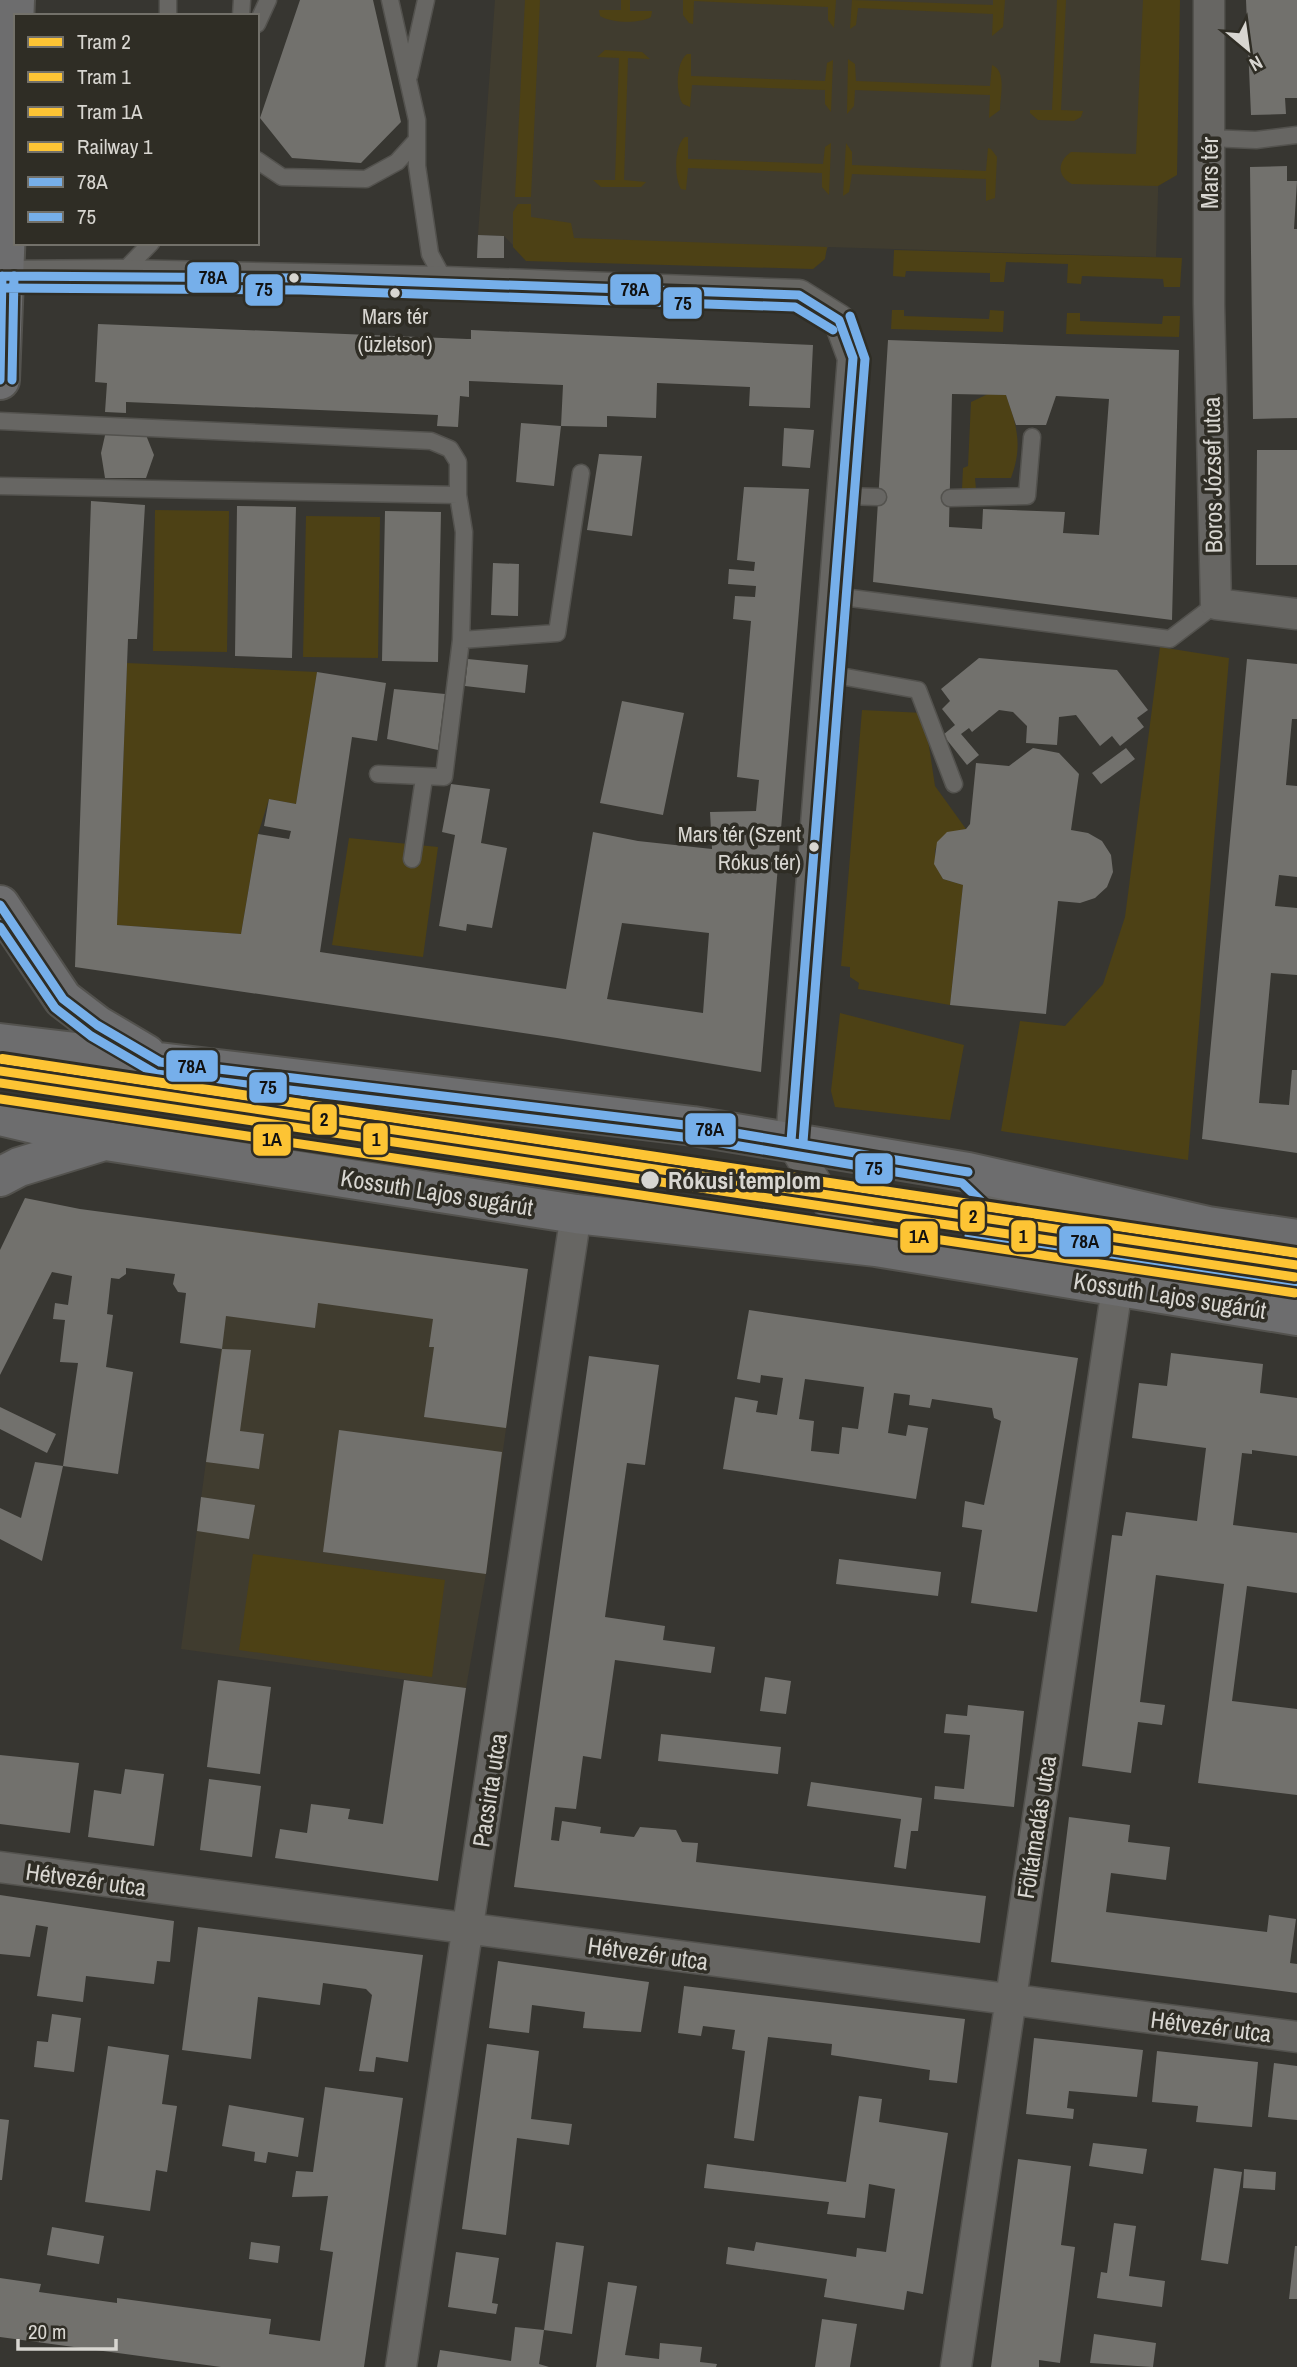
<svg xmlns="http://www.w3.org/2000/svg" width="1297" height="2367" font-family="'Archivo Narrow',sans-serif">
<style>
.built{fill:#403c2f}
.green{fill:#4d4115}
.building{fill:#72716d;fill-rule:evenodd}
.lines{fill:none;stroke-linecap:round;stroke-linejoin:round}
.service-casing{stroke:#53524e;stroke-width:19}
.minor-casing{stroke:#53524e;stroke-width:33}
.primary-casing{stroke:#53524e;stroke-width:42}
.service{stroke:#676663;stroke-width:16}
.minor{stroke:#676663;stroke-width:30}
.primary{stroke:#6d6d6e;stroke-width:38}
.bus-1-casing{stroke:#2f2d25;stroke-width:14}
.bus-2-casing{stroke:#2f2d25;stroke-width:14}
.bus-1{stroke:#76afea;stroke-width:9}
.bus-2{stroke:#76afea;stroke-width:9}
.rail-1-casing{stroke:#2f2d25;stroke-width:16}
.rail-1{stroke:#fdc434;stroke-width:10}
.tram-1-casing{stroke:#2f2d25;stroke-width:14}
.tram-2-casing{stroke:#2f2d25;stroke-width:14}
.tram-3-casing{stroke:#2f2d25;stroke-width:14}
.tram-1{stroke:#fdc434;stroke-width:9}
.tram-2{stroke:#fdc434;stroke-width:9}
.tram-3{stroke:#fdc434;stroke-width:9}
.bus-dot{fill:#d8d6d1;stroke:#2f2d25;stroke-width:2.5}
.labels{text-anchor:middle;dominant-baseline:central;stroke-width:7;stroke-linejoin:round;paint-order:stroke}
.bus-label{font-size:22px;fill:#d8d6d1;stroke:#2f2d25}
.street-label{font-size:24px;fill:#d8d6d1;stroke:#2f2d25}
.stop-label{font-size:24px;font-weight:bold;fill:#d8d6d1;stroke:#2f2d25;text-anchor:start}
.line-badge{stroke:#2f2d25;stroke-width:2.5}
.pale-badge-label{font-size:19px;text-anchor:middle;font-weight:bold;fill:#111}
</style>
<rect width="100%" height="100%" fill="#373631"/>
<path class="built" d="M495,0H1164L1156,257L828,247L824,256L513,245L504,236L478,235Z
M237,1229L528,1269L486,1574L466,1688L181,1649Z"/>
<path class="green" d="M525,0H540L531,197H515Z
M621,0H630V11H652L651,17C640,24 611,23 600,16L599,10H621Z
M683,0H836L834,28L828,20V7L694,1L693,24L689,23L683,15Z
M852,0L993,5V0H1005L1003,27L992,36L993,14L858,8L856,25L850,29Z
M1057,0H1066L1061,110L1083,111L1081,117L1074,121L1038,120L1030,113V110H1052Z
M1143,0H1180L1177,175L1158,186L1072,184C1057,176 1057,162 1071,152L1136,154Z
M605,50L642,52L650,59L628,58L624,180L646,182L641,187H601L593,180H615L619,58L597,57Z
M687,54H691V76L825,81L827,63L833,60L831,112L825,104V90L692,85L690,107L683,104C675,93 676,62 687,54Z
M848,59L855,64L856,81L990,86L992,65C1007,71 1000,96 1000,110L989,118L990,95L855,90L854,106L847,114Z
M685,137H688V159L823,164L825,147L831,143L829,195L822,187V173L688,168L686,190L681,189C674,178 674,145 685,137Z
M846,143L852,152V165L986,171L988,148L991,149L997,157L995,198L986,201V179L852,174L849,192L843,196Z
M518,204H531V217L571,223L574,238L827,247L825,259L813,269L526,261L513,247V212Z
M894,250L1182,258L1180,287H1164L1163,279L1082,276L1081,284L1067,283L1068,264L1006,262L1004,282H990V273L906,271L905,277L893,276Z
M892,310H904V316L989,319L990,310L1004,311L1003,332L891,329Z
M1067,313H1080V321L1162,324L1163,316H1180L1179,337L1066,334Z
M988,394L1006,395C1017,426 1023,446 1011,478H975L976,489H962L963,468L968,466L971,402Z
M155,510L229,511L227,652L153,651Z
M306,516L380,517L378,658L303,657Z
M1160,647L1229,658L1188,1160L1001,1131L1020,1021L1065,1026L1103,984L1125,917Z
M127,663L317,672L296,804L269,799L258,834L241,934L117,925Z
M862,710L924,713L935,786L966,829C935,834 927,851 943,879L963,885L950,1005L858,989L859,983L850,977V967L841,966Z
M349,838L438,847L423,957L332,945Z
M840,1013L964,1045L950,1120L835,1107L831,1091Z
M253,1554L445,1580L432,1677L239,1650Z"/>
<path class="building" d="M300,0H373L401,122L361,163L292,158L260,118Z
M1246,0H1297V98H1285L1286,114L1251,115Z
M1287,166V181H1297L1294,229H1297V418L1253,419L1250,167Z
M478,235L504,236V258H477Z
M98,324L467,339H471V330L813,345L810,408L749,406L750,387L657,383L656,418L607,416V427L561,426L563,385L469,381V397L460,396L458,427L437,426L438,415L126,402V413L105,412L107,383L95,382Z
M888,340L1179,350L1172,620L873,582ZM952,394L1006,395L1016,425H1046L1056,396L1109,399L1099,535L1063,533L1065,512L983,509L982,529L949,527Z
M521,423L561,426L554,486L516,482Z
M784,428L814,430L810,468L782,466Z
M106,431L146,435L154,455L146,478H105L101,453Z
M1257,450H1297V565H1256Z
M599,454L642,456L632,536L587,530Z
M744,487L809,489L761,1072L557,1038L75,967L91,501L145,505L137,639H128L117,925L241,934L258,834L289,839L291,831L264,826L269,799L296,804L317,672L386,683L377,741L352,737L320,952L566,989L593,832L638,841L712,849L710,812L756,811L759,780L737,777L751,621L733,619L735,596L755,597L756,586L728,584L729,569L754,571L755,562L737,560ZM622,923L709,933L703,1013L607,999Z
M237,506L296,507L292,658L235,656Z
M385,511L441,512L438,662L382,661Z
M493,563L519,564L518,616L491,615Z
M979,658L1117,670L1148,710L1137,718L1144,727L1120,746L1112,736L1100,746L1076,715L1059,717L1057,745L1026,743L1027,726L1013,712L999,710L972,732L969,728L961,734L979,755L967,765L943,735L955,725L942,709L950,701L941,689Z
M468,659L528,665L525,693L465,686Z
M1247,659L1297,664V719H1292L1286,785L1297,786V877L1279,875L1275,906L1297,908V975L1271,973L1259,1103L1289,1105L1292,1070H1297V1153L1202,1139Z
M394,689L445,694L438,750L387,739Z
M622,701L684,713L663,815L600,803Z
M1033,748L1059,753L1079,774L1071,830L1088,833L1102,841L1111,855L1113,872L1107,887L1095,898L1080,903L1058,901L1046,1014L950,1005L963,885L943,879L934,864L937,842L947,832L966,829L970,824L976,763L1009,766Z
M1126,748L1135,759L1101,784L1092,773Z
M451,784L490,789L481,843L507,848L492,928L467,924L466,931L439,926L455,835L442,832Z
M25,1198L80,1209L528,1269L506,1428L424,1417L434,1347H429L433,1319L318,1303L315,1328L226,1316L222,1349L251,1350L240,1431L264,1434L259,1469L206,1462L222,1349L180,1343L186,1293L178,1292L173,1284L175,1274L126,1268V1274L119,1279L111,1278L107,1314L113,1315L106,1367L133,1372L118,1474L63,1466L78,1363L60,1362L65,1320L53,1319L55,1303L68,1305L72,1276L52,1272L0,1375V1250Z
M749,1310L1078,1358L1037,1612L971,1603L982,1530L962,1527L965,1501L984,1505L1001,1421L994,1418L992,1408L932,1399L930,1408L909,1405L910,1395L894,1393L888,1433L906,1436L908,1425L928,1428L916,1499L723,1469L735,1397L758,1401L756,1412L777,1415L783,1378L761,1375L760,1383L737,1379ZM805,1379L864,1387L858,1429L842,1427L839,1454L811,1451L814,1421L799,1419Z
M1171,1353L1263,1364L1260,1393L1297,1398V1456L1252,1450V1454L1242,1453L1233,1525L1297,1533V1593L1247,1586L1232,1701L1297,1709V1795L1198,1783L1224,1584L1156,1575L1140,1702L1165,1705L1162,1725L1138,1722L1131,1773L1082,1766L1112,1535L1122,1536L1126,1512L1197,1521L1206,1448L1132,1438L1139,1383L1167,1386Z
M589,1356L659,1365L645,1465L627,1463L605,1617L665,1626L663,1640L715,1647L711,1673L615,1660L601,1759L583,1756L576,1809L555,1807L551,1840L559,1841L562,1821L601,1827L600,1833L634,1837L640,1827L676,1830L682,1842L698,1843L696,1862L986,1896L980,1943L514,1887Z
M0,1407L56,1434L47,1453L0,1429Z
M339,1430L502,1452L486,1574L323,1552Z
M35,1462L63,1466L42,1561L0,1539V1508L21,1518Z
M201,1497L255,1505L249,1539L197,1531Z
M839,1559L941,1572L938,1596L836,1584Z
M765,1677L791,1681L786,1714L760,1711Z
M218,1680L271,1687L260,1774L207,1767Z
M404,1680L466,1688L438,1881L275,1858L280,1829L307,1833L311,1804L350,1809L348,1819L383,1824Z
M968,1705L1024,1711L1014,1807L934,1799L935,1786L964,1789L970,1735L944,1733L946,1714L967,1716Z
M661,1734L781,1747L778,1774L658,1761Z
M0,1755L79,1763L70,1833L0,1824Z
M125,1769L164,1774L154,1846L88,1837L94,1790L121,1794Z
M209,1779L261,1786L252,1857L200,1850Z
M811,1782L922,1798L918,1831H911L906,1869L894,1867L901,1819L807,1806Z
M1069,1817L1130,1825L1128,1842L1170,1847L1166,1880L1111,1873L1106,1912L1267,1932L1269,1915L1296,1919L1290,1963L1297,1964V1993L1051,1962Z
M0,1895L174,1921L170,1962L157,1961L154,1984L86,1976L83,2002L37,1996L48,1927L36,1925L30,1957L0,1954Z
M198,1927L423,1955L408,2062L376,2057L374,2072L359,2071L372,1995L366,1989L323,1983L320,2005L258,1997L251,2059L182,2050Z
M498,1961L649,1982L641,2032L583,2028L585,2012L532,2005L529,2033L489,2028Z
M684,1986L965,2019L957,2083L929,2080L930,2070L831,2055L832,2044L768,2037L754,2141L734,2138L745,2051L732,2049L735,2030L703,2026L701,2036L678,2033Z
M52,2014L81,2018L74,2072L34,2067L37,2041L48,2042Z
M1034,2038L1143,2050L1137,2097L1069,2091L1067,2108L1074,2109L1073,2119L1026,2114Z
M487,2044L539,2051L531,2119L572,2124L569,2145L517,2138L506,2235L462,2229Z
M108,2046L169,2055L162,2104L177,2106L167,2172L156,2170L150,2211L85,2202Z
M1157,2051L1258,2062L1252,2127L1196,2122L1198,2106L1152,2102Z
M1274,2063L1297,2066V2120L1268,2117Z
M325,2087L403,2098L364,2367H221L0,2337V2278L41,2284L39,2292L117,2303V2298L271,2319L269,2334L320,2341L333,2252L320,2250L328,2196L292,2197L296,2171L313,2172Z
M859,2096L882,2099L879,2122L948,2133L923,2294L907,2291L904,2310L824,2297L827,2279L726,2264L728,2247L754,2251L756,2242L856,2257L857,2248L886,2252L895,2189L869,2184L865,2218L827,2214L829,2202L704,2188L707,2164L846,2182Z
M229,2105L304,2118L298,2157L268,2152L266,2163L254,2161L255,2152L222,2146Z
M0,2119L9,2120L2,2180H0Z
M1093,2143L1147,2149L1143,2174L1089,2166Z
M1018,2159L1071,2166L1061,2245L1075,2247L1060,2363L1039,2360V2367H991Z
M1214,2168L1242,2172L1228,2264L1201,2260Z
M1244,2169L1276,2172L1275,2190L1243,2188Z
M1114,2223L1136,2226L1129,2276L1165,2281L1162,2307L1097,2298L1101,2272L1107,2273Z
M52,2227L104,2236L99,2264L47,2255Z
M251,2242L280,2246L278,2263L249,2259Z
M556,2242L584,2246L572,2334L544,2330Z
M1295,2246H1297V2299H1289Z
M456,2252L499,2258L492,2303L498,2304L496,2314L448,2307Z
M608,2282L637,2286L625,2355L659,2359L660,2343L702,2347L700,2362L717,2364L716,2367H596Z
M822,2319L857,2324L850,2367H815Z
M515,2327L544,2330L539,2364L549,2367H437L440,2350L511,2361Z
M1094,2334L1156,2343L1153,2367L1090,2363Z"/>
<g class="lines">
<g class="service-casing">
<path id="service" d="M390,0L417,120V166L430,254L445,282
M168,16V0
M241,16L242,0
M257,24L268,0
M409,76L426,0
M1209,138L1256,140L1297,135
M257,160L282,177L366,179L397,162L417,140
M120,275L151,243
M0,421L431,441L450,449L458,462V495L464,532L461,640L444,777L378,774
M0,486L458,495
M843,496L878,497
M950,498L1027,496L1032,437
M835,596L1170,639L1216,604
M461,640L557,633L581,473
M829,674L918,690L954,784
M412,859L424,778
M0,1078L1297,1273
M981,1184L1032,1233"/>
</g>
<g class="minor-casing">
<path id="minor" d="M1209,0V304L1216,604L1297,614
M0,276L120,275L445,282L799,295L839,320L853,358L791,1141L828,1203L876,1247
M0,1867L1297,2037
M401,2367L576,1214
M956,2367L1117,1288"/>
</g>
<g class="primary-casing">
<path id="primary" d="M0,380L15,0
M0,905L63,999L97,1025L146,1054
M0,1043L693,1126L968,1172L1208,1226L1297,1239
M0,1116L106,1141L576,1214L876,1247L1297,1316
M0,1177L19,1167L104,1141"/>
</g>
<use href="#service" class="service"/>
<use href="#minor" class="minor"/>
<use href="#primary" class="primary"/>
<g class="bus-1-casing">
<path id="bus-1" d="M2,276L301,278L799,295L839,320
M0,380L2,276
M0,905L63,999L97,1025L160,1062L693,1126L968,1172
M791,1141L853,358L839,320
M873,1210L1297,1273"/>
</g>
<g class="bus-2-casing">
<path id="bus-2" d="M2,288L301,290L795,307L833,330
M12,380L14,276
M0,927L55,1008L91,1036L156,1074L691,1138L962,1183L1024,1242
M803,1142L865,359L850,316
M969,1236L1295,1285"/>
</g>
<use href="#bus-1" class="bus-1"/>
<use href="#bus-2" class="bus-2"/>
<g class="rail-1-casing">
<path id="rail-1" d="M2,1059L1297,1253"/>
</g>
<use href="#rail-1" class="rail-1"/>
<g class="tram-1-casing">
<path id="tram-1" d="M0,1071L1297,1265"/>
</g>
<g class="tram-2-casing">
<path id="tram-2" d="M0,1083L1295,1277"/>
</g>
<g class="tram-3-casing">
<path id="tram-3" d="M0,1099L1295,1293"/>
</g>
<use href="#tram-1" class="tram-1"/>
<use href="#tram-2" class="tram-2"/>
<use href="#tram-3" class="tram-3"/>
</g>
<g class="bus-dot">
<circle cx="294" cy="278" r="6"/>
<circle cx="395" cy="293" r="6"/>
<circle cx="814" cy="847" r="6"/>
<circle cx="650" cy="1180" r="10"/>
</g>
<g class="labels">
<g class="bus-label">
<text x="395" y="316">Mars tér<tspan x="395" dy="28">(üzletsor)</tspan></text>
<text x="801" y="834" text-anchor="end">Mars tér (Szent<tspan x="801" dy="28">Rókus tér)</tspan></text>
</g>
<g class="street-label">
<text transform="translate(1209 173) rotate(-90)">Mars tér</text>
<text transform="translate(1212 475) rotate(-91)">Boros József utca</text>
<text transform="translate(437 1192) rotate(9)">Kossuth Lajos sugárút</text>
<text transform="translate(1170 1295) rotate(9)">Kossuth Lajos sugárút</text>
<text transform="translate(489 1790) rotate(-81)">Pacsirta utca</text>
<text transform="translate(1036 1827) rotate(-81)">Föltámadás utca</text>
<text transform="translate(86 1879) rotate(8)">Hétvezér utca</text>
<text transform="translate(648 1953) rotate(8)">Hétvezér utca</text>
<text transform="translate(1211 2026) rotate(7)">Hétvezér utca</text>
</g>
<g class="stop-label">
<text x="668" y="1180">Rókusi templom</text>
</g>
</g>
<g class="line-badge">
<rect x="186" y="261" width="54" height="33" rx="7" fill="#76afea"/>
<rect x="609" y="273" width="53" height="33" rx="7" fill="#76afea"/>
<rect x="244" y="273" width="40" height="34" rx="7" fill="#76afea"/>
<rect x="662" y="286" width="41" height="34" rx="7" fill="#76afea"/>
<rect x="165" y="1049" width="54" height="34" rx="7" fill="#76afea"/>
<rect x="248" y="1071" width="40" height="33" rx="7" fill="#76afea"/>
<rect x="311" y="1103" width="27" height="33" rx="7" fill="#fdc434"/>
<rect x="684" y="1112" width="53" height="34" rx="7" fill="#76afea"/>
<rect x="362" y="1122" width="27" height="34" rx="7" fill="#fdc434"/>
<rect x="252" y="1123" width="40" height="34" rx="7" fill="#fdc434"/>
<rect x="854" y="1152" width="40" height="33" rx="7" fill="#76afea"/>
<rect x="959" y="1200" width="27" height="33" rx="7" fill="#fdc434"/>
<rect x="1010" y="1219" width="27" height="34" rx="7" fill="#fdc434"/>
<rect x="899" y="1220" width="40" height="34" rx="7" fill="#fdc434"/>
<rect x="1058" y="1225" width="54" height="33" rx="7" fill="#76afea"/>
</g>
<g class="pale-badge-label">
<text x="213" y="284">78A</text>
<text x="635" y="296">78A</text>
<text x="264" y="296">75</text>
<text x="683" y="310">75</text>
<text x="192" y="1073">78A</text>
<text x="268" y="1094">75</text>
<text x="324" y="1126">2</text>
<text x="710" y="1136">78A</text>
<text x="376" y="1146">1</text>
<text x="272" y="1146">1A</text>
<text x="874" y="1175">75</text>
<text x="973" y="1223">2</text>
<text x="1023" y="1243">1</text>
<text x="919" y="1243">1A</text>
<text x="1085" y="1248">78A</text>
</g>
<rect x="14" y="14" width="245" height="231" fill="#2f2d25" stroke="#73716a" stroke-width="2"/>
<rect x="28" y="37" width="35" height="10" fill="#fdc434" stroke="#73716a" stroke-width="2"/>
<text x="77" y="49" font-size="21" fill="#d8d6d1">Tram 2</text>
<rect x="28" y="72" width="35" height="10" fill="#fdc434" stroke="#73716a" stroke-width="2"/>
<text x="77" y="84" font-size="21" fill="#d8d6d1">Tram 1</text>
<rect x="28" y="107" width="35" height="10" fill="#fdc434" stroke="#73716a" stroke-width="2"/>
<text x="77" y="119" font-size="21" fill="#d8d6d1">Tram 1A</text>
<rect x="28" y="142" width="35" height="10" fill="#fdc434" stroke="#73716a" stroke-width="2"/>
<text x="77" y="154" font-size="21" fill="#d8d6d1">Railway 1</text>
<rect x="28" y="177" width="35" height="10" fill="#76afea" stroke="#73716a" stroke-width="2"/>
<text x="77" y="189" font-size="21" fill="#d8d6d1">78A</text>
<rect x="28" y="212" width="35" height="10" fill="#76afea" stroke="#73716a" stroke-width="2"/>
<text x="77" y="224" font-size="21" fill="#d8d6d1">75</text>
<g transform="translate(1248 49) rotate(151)" stroke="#2f2d25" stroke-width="5" paint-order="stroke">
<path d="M0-5L12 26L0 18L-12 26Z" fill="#d8d6d1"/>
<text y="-10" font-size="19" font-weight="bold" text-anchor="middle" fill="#d8d6d1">N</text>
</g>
<path d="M18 2339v10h98v-10" fill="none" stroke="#d8d6d1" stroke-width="3.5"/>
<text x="28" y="2339" font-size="21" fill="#d8d6d1" stroke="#2f2d25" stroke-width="5" paint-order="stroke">20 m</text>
</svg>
